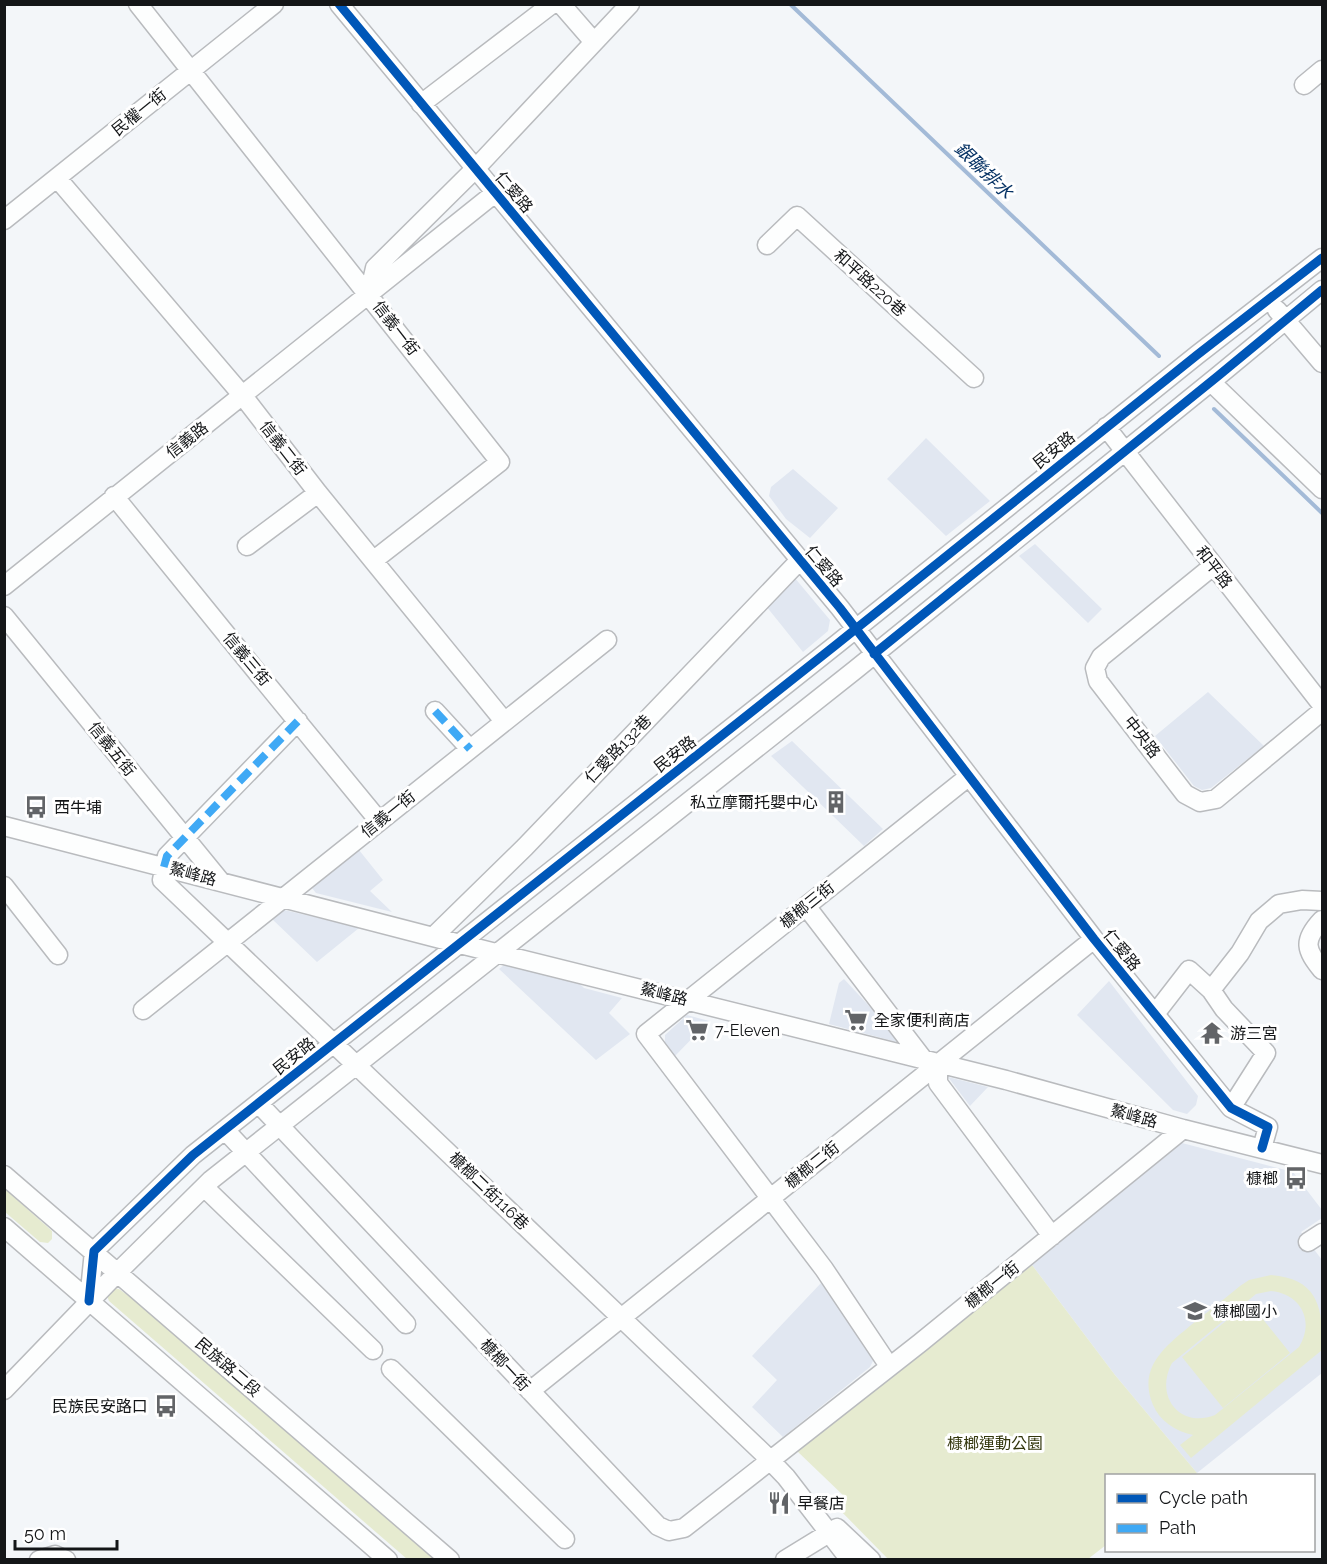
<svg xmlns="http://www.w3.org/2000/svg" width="1327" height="1564" font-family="Raleway,'Noto Sans TC',sans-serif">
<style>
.built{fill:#e1e7f1}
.green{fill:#e6ebd0;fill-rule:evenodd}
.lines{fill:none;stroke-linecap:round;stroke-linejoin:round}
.stream{stroke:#a3bad7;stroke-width:4}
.minor-casing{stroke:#b9bbbe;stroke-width:21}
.minor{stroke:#fdfefe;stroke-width:18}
.quiet{stroke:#3fa9f5;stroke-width:8;stroke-dasharray:15 8;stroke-linecap:butt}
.cycleway-casing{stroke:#fff;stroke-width:13}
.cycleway{stroke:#0057b8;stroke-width:9}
.labels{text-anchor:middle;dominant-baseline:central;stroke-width:6;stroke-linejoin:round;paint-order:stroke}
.street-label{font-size:16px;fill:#141618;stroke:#fff}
.poi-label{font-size:16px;fill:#141618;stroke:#fff;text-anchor:start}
.park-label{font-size:16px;fill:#33360d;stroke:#fff}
.water-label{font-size:18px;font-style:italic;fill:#063264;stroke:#fff}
</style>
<rect width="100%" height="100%" fill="#f3f6f9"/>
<path class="built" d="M926,438L990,501L946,536L887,479Z
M793,469L838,508L810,538L786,519L769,496L771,487Z
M1035,544L1102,609L1088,623L1019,556Z
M794,577L830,620L828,631L803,652L766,606Z
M1208,692L1264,746L1211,788L1202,790L1194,786L1155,736Z
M792,741L883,829L864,846L771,756Z
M359,850L383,880L370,891L392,912L316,893L312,888Z
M284,910L323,919L359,928L317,962L272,919Z
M504,965L580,984L584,988L622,998L609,1013L630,1034L596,1060L499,969Z
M844,979L871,1008L897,1042L829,1024L839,983Z
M1109,981L1198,1096L1196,1105L1187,1114L1173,1110L1077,1015Z
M687,1015L709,1021L675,1056L665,1044V1035Z
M948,1077L988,1087L970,1106Z
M1182,1143L1293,1172L1322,1210V1218L1301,1232L1322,1260V1373L1197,1473L1115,1375L1032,1265Z
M821,1283L871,1349L873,1361L870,1367L783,1437L752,1407L777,1380L752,1356Z"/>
<path class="green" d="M5,1189L52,1231V1239L48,1243L40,1242L5,1212Z
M1032,1265L1115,1375L1197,1473L1193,1476H1106V1545L1088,1559H888L835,1505L846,1498L797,1451Z
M1271,1275C1320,1279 1323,1310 1322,1350L1191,1458L1180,1445L1193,1435C1175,1431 1160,1421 1153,1405C1136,1365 1170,1343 1196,1321C1211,1309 1226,1298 1240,1286L1249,1280ZM1271,1291C1301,1294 1315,1321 1299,1347L1215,1415C1180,1429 1154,1396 1172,1363L1250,1299L1256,1294Z
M113,1288L119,1289L152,1313L435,1559H407L109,1301L107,1296Z
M1249,1302L1290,1353L1223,1408L1182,1357Z"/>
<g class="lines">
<path class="stream" d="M790,4L1159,356
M1214,409L1322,513"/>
<g class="minor-casing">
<path id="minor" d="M138,4L500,462L374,560
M339,4L840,608L1094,939L1231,1108L1268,1127L1262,1148
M561,4L594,42
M1304,85L1322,70
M421,104L552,4
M57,178L243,396L318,493L504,721
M4,220L274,4
M767,245L797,216L974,378
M369,294L375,268L475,169L630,4
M1277,310L1322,363
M1211,382L1322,489
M1106,427L1322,705
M114,496C202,605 290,713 379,821
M247,546L318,493
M1213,566L1101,657L1095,668L1098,681L1185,794L1200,802L1216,799L1322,711
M4,586L495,193
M4,616L221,882
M435,711L470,749
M298,721L167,856L162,880L763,1453L786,1477L850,1560
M4,826L460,944L1006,1080L1183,1129L1322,1164
M4,886L58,955
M806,906L923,1059
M1322,920C1302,941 1306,950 1322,970
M433,937L525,847L800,560
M1211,990L1224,1009L1266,1053L1231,1108
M143,1010L607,640
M1155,1014L1189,970L1211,990L1240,953L1259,921L1279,904L1302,900L1322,901
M938,1063V1083L1052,1236
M259,1104L658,1526L669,1531L684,1528L920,1343L1183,1129
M225,1130L406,1324
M4,1175L450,1560
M204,1187L373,1350
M4,1227L388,1560
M1308,1242L1322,1233
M89,1301L94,1251L193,1155L837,644L1197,355L1322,258
M889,1366L824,1269L646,1034L968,777
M391,1369L565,1539
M4,1390L118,1272L211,1180L855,670L1218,376L1322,290
M530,1391L1094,939
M39,1560L55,1555L66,1560
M785,1560L837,1528L871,1560"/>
</g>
<use href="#minor" class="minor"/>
<path class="quiet" d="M435,711L470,749
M164,867L167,856L298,721"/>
<g class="cycleway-casing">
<path id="cycleway" d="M339,4L840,608L1094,939L1231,1108L1268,1127L1262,1148
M874,654L1218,376L1322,290
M89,1301L94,1251L193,1155L837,644L1197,355L1322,258"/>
</g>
<use href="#cycleway" class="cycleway"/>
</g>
<defs>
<g id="building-bare" transform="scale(1.8)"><path d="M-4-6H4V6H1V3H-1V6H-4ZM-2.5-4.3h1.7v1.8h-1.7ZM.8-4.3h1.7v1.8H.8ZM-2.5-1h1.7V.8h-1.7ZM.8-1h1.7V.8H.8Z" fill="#626467" stroke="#fff" stroke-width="2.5" paint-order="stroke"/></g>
<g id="bus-bare" transform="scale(1.8)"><path d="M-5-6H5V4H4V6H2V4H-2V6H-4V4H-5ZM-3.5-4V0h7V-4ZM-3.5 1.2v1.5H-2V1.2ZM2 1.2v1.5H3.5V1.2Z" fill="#626467" stroke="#fff" stroke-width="2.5" paint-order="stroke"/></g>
<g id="supermarket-bare" transform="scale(1.8)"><path d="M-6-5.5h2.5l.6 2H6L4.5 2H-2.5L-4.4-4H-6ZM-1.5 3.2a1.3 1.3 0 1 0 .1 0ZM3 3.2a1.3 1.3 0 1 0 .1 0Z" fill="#626467" stroke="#fff" stroke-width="2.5" paint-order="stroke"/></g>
<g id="temple-bare" transform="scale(1.8)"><path d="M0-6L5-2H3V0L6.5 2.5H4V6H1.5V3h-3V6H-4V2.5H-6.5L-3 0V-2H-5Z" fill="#626467" stroke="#fff" stroke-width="2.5" paint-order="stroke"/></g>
<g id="school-bare" transform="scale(1.8)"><path d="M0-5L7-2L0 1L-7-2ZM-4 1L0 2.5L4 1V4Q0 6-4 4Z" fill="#626467" stroke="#fff" stroke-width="2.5" paint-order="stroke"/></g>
<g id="restaurant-bare" transform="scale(1.8)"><path d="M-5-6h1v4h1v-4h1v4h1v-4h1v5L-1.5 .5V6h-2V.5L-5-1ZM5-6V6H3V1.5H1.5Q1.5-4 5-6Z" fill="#626467" stroke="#fff" stroke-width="2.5" paint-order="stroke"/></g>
</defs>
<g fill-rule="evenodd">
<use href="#building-bare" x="836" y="802"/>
<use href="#bus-bare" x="36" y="807"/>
<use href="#supermarket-bare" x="856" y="1020"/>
<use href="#supermarket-bare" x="697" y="1030"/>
<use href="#temple-bare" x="1212" y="1033"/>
<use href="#bus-bare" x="1296" y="1178"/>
<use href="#school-bare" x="1195" y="1311"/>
<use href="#bus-bare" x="166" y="1406"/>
<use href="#restaurant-bare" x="779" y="1503"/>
</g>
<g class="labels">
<g class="street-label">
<text transform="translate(139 112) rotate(-39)">民權一街</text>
<text transform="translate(514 192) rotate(50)">仁愛路</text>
<text transform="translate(870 283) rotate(42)">和平路220巷</text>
<text transform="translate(396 328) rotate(52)">信義一街</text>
<text transform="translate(187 440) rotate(-38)">信義路</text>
<text transform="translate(283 448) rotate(52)">信義二街</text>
<text transform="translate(1054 450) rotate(-39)">民安路</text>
<text transform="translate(824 566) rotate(50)">仁愛路</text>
<text transform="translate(1214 567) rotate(52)">和平路</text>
<text transform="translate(247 659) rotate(50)">信義三街</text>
<text transform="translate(1142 737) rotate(52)">中央路</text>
<text transform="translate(112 749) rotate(51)">信義五街</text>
<text transform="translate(618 749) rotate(-46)">仁愛路132巷</text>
<text transform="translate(675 754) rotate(-38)">民安路</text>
<text transform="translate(388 814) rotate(-39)">信義一街</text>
<text transform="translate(193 874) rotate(15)">鰲峰路</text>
<text transform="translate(807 905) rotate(-39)">槺榔三街</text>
<text transform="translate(1122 950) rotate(51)">仁愛路</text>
<text transform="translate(664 994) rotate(14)">鰲峰路</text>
<text transform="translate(294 1056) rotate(-39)">民安路</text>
<text transform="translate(1134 1116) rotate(15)">鰲峰路</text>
<text transform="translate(812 1165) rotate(-39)">槺榔二街</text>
<text transform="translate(489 1191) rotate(44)">槺榔二街116巷</text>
<text transform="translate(992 1285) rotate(-39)">槺榔一街</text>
<text transform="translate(505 1365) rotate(47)">槺榔一街</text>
<text transform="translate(228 1367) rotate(41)">民族路二段</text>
</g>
<g class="poi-label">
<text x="818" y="802" text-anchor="end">私立摩爾托嬰中心</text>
<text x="54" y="807">西牛埔</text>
<text x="874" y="1020">全家便利商店</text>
<text x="715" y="1030">7-Eleven</text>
<text x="1230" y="1033">游三宮</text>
<text x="1278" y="1178" text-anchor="end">槺榔</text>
<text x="1213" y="1311">槺榔國小</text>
<text x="148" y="1406" text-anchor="end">民族民安路口</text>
<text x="797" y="1503">早餐店</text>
</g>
<g class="park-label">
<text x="995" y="1443">槺榔運動公園</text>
</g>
<g class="water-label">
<text transform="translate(984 170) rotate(44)">銀聯排水</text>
</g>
</g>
<rect width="1327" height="1564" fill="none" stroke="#141618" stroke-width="12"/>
<rect x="1105" y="1474" width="210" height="78" fill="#ffffff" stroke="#a1a2a3" stroke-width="1.5"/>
<rect x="1117" y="1494" width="30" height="9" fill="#0057b8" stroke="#a1a2a3" stroke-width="1.5"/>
<text x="1159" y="1504" font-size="18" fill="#141618">Cycle path</text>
<rect x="1117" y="1524" width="30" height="9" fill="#3fa9f5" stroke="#a1a2a3" stroke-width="1.5"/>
<text x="1159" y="1534" font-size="18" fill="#141618">Path</text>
<path d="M15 1540v9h102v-9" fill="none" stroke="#141618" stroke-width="3"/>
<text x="24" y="1540" font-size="18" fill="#141618" stroke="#ffffff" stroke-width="4.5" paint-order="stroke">50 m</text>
</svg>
